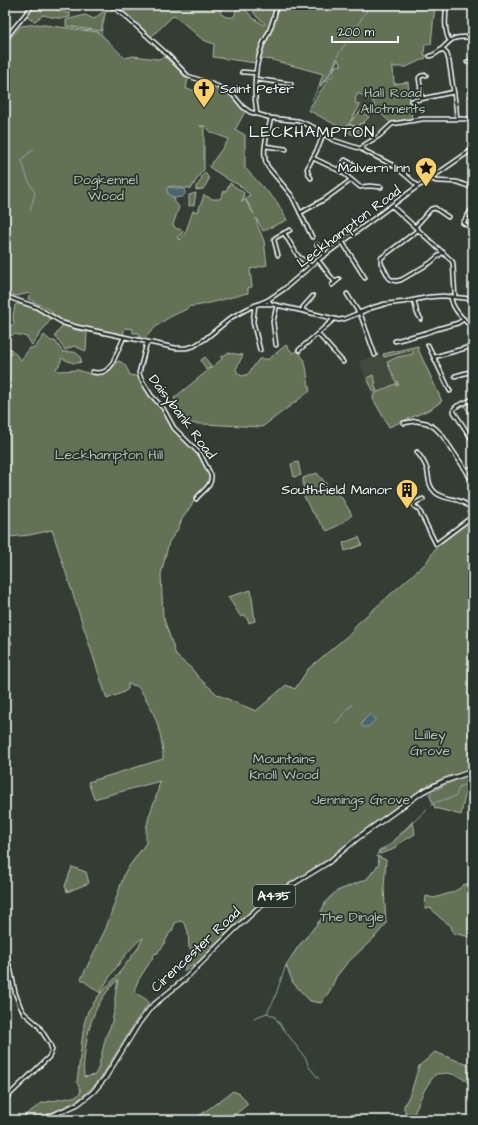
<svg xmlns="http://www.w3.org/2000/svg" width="478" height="1125" font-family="'Architects Daughter',sans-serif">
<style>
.built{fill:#43493c}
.green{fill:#637254;stroke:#b1b8aa;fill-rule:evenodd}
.water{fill:#48656e;stroke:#91a3a8}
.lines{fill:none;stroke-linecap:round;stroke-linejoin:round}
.stream{stroke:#91a3a8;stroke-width:1}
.minor-casing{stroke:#fff;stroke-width:5.5}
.major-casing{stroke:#fff;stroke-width:6}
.minor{stroke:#26332d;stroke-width:2.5}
.major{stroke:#26332d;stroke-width:3.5}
.labels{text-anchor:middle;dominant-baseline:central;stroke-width:3.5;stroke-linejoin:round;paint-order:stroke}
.shield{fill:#26332d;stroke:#bec2c0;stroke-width:1}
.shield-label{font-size:13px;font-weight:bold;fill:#fff}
.poi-label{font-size:14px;fill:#fff;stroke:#26332d;text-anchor:end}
.park-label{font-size:14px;fill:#b9c0b2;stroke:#26332d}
.street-label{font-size:14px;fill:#fff;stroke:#26332d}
.quarter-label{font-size:16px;letter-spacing:1px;fill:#fff;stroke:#26332d}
</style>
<rect width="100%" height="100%" fill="#333d34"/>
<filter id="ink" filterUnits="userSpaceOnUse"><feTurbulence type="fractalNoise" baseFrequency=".025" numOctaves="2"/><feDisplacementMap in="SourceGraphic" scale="8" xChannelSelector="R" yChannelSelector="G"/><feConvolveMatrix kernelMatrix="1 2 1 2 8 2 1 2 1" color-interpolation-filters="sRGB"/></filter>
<g filter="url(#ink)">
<path class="built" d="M339,82L374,102V107L391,123L379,135L371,140L364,135L362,139L349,133V131L347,130L346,131L343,130L320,116Z
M418,346V349L442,401L431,409L389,427L373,399L359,361Z"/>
<path class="green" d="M35,5C39,5 43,4 46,6C54,8 61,13 70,13V17C60,20 52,17 43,15L35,21C31,20 28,19 27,15Z
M113,5H225H223L220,13L226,17H234L237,7L244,8L253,18L264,25L265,23L257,17L253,12L255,11L257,5H435L431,44H425L424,55H426V58L406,67H391L393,68L394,84L408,82L412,121L392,124L374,107V102L358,93L355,99L356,100L355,103L360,105L350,122L361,111L369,117L362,124L361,123L358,126L360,129L359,130L354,125L353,126L349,123L345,130L308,110L330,77L331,78L335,66L342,65L338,61V59L329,76L321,86L319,85L323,74L269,59V60L260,58L258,57L256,63L213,57L214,44L203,40L174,15L151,37Z
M106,9L101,31L66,26V20L85,15L94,19Z
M37,24L98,32L108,41L125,58L133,56L158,59L165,57L188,79L186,89L199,91L201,83L231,93L246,110L235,130H236L245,135V168L277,202L287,220L263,231L256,218L257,224L264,241L267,265L250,269L252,287L248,288V293C238,295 197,308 190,306C185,311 180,312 174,315C162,321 153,328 145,339L139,338V333H133V329L125,328L123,335L67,324L65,321L63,322L53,314L50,310L28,299L30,293L16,296L5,292V44L21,26ZM200,126H205L212,133L229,139L209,167L229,180L239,185L250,195L245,198L254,214L245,200L241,201L243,199L244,193L230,183L226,191H224L220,199H212L204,195L198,212L193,211L186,231L180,240L177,237L181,235L183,231L180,229H177L173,225L179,207L175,202L174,198L168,194V187L173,186L186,189L187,187L191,189L200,174L204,170V127Z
M350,124L360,133L358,137L349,133V131L347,130Z
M205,172L209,179L207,183L203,189L196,190V186L198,185L202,178L201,177Z
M196,193L194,205L189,206V195Z
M18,304L33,308L51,319L32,345L27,337L15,334L9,336L5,339V325L10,326L14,324L13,317L15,305Z
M63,325L76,330L87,332L86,351L74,346L65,350L55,336Z
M44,335L51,341H55L63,352C72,352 77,350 81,359V362C74,365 68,361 62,358L59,366L56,368L58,371C65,371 71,370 78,370C82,371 86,373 90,374C102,377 111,371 118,361C126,363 127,369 130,375L141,377L165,412L171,424L201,455L211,475V481L199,494L182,519L178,529L169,542L161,574L163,616L176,655L180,659L191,668L200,679L218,695L256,711L286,685L295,689L308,669L352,632L357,624L426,563L437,546L473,518V771L449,776L427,786L333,856L268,898L230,930L193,967V964L184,971L191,949L189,948C188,939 190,926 181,921L175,923L172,931L169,934L162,948L159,950L158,953L154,954L152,959L139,979L134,990C137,997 146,996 149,1003L136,1021L99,1081L81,1098L65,1107L35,1120H18L42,1103L77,1096L81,1092L77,1082L84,1024L88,1011L100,994L118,975L120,974L119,973L138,948L143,938C130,945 107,980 100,993L81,979L106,928L125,872L146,843V830L149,816L157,794L160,781L94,799L88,782L163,759C163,733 153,706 137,686L128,684V689L124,692L107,699L52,530L30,535L9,537L5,538V343L21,360L30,348H35ZM118,979L115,997V1008L111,1025L106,1036L98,1069L95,1075L84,1077C83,1069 84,1060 85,1052C89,1021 96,1002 118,979Z
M286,345L293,353L297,350L300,352C300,356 303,357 304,360C308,370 307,381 310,391L262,427L182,423L174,398L222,359L221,357L228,353L243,355L236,369L238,374L243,376L248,374L259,359H269Z
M418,346V349L442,401L431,409L389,427L373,399L374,394L397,383V384L396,386L399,385L397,381L396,382L387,362L398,357L413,354V350L384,357L383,354Z
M205,357L211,367L206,370L201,360Z
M373,375L376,383L374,384L377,391L374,392L367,378Z
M473,398V419L462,403Z
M298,462L301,475L294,477L291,464Z
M317,473L329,487L342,498L352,515L341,524L327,531L310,509L303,494V478Z
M359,537L362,545L345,551L343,543Z
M251,590L255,621L249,623L245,615L241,617L228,597Z
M5,623L12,644L5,647Z
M473,773V791L466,790L461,815L435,808L429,794L446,784Z
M413,821L415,834L400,843L392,850L379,854V851L387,848Z
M377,856L386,860L384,887L386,924L374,938L347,963L336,977L331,989L321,1003L310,1001L293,983L286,965L298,947L322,918L321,912L326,901L337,891L367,879L379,864Z
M72,867L86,872L89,883L67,892L65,886Z
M473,882V940L470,937L453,933L451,926L439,917L431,908L425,909V908L426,896L434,898L453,892L460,888L463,885Z
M435,1052L473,1067V1088C468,1080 456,1074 447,1073C443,1073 440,1074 436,1074C424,1087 418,1103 412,1120H398L402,1119L406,1112L404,1109V1106L411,1092L419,1066Z
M233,1091L240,1094L248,1104L236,1114L218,1116L211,1120L200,1119L199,1116Z"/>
<path class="water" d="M168,187C173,187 177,189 182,189L185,191V194L182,197L174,198L168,194L167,189Z
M370,714L375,718V720C371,724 366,731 361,725L364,720Z"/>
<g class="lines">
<path class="stream" d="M106,9L101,34L123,56
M312,100L321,83L328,76L333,67L339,53L353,33L370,5
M30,211L35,193L28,180L22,161L25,156L34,149
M336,723L347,709L352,705
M267,1013L274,1016L306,1059L309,1067L319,1079
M254,1018L267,1013L274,1000L286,965L298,947L322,918L321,912L326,901L337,891L367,879L379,864L377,856L379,850L391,844L430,806L436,802L456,796L459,787L473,782"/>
<g class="minor-casing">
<path id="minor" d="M110,5L124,15L167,54L188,76L212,84L228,91L234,96L243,107L250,112L271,118L299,121L313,127L333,140L361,149L396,167L418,186
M447,5C445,15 444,34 450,41
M5,39L33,5
M442,49L447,54L449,61L456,107L457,119
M430,56C442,53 444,44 453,39C459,36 467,37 473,37
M467,62L473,61
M242,72L256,73
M255,79L291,84
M469,94L473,93
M422,98L419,78L421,76L426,75
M411,101L454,92
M257,114C253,90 254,69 262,46C265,39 269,33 271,26C274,19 275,12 277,5
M271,118C268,132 260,154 268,167L292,196L312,237
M265,146L286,149
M361,149L364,145L379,136L392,124L423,119H473
M313,158L342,172L360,187L369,186L381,187
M338,170L345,160L356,166
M311,178L309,175L307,169L319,146L323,134
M432,179L436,181L457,182L473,188
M392,206L452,261L453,263L455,296
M473,207L463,223L473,229
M300,213L325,199L351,180
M415,227L431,209L435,208L448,217
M290,230L284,233L298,256L311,266
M418,230L381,258V263L389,278L392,280L396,281L401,280L430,263L443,252
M343,243L365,278
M317,245L325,255
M278,255L274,240L275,238L284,233
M318,260L335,282
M332,285L339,279
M347,294L359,313
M5,296L36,307L63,323L77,327L176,348H186L194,346L205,339L232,317L249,308L268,300L284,289L318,260L356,232L418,186L432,179L434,176L473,149
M451,296C451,309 465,320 473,329
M268,300L271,304L303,311L339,320L344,319L371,308L385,304L404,302L429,297L443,296L473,299
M414,300L417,313L421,319
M260,304H271
M255,305L253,322L260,350
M303,311V307L313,296
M360,313L375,355
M318,334L343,362
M395,341L425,333L437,329L458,323L464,319
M147,342L139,373L141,379L151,395L163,408L174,428L201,455L211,475C213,486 202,491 196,499
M276,345L273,322L277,305
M428,345L450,391
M299,350L333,320
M434,357L473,346
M92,372C101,374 107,372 112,364L124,337
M455,376L473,371
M473,399L457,406L454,409V412L473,441
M404,423L416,421L427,423L435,428L442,435L467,472L468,475L473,480
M417,452C421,457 425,463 427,469C429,477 428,486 435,492C445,502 461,495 473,511
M467,472L473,467
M423,499L415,503L414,506L419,510L436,544L473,516
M5,952L11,971L15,992L20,1006L24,1013L38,1025L50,1044L52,1050L49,1057L5,1099"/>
</g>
<g class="major-casing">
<path id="major" d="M42,1120L78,1104L93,1092L105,1078L139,1023L151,1007L185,979L234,930L257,909L280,892L329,862L359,837L422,792L442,782L473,771"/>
</g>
<use href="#minor" class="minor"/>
<use href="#major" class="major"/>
</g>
</g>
<defs>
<g id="church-pin" transform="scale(1.15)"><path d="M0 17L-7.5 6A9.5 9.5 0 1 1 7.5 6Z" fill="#ffd166" stroke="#26332d"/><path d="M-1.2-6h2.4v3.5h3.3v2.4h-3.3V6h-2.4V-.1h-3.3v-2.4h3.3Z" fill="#111"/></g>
<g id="sight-pin" transform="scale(1.15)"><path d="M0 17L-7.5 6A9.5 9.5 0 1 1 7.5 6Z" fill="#ffd166" stroke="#26332d"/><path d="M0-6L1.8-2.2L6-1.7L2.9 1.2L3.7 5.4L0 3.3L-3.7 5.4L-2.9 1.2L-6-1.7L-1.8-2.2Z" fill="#111"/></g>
<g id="building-pin" transform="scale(1.15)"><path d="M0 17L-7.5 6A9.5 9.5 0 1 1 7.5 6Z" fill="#ffd166" stroke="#26332d"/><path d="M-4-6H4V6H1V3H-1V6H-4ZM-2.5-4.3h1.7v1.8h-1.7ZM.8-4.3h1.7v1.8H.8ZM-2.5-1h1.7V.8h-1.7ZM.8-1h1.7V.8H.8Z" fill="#111"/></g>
</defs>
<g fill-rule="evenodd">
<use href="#church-pin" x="204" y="89"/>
<use href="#sight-pin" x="426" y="168"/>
<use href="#building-pin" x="407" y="490"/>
</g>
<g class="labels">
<rect class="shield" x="253" y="885" width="42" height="22" rx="3"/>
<g class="shield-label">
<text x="274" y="896">A435</text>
</g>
<g class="poi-label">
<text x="220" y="89" text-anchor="start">Saint Peter</text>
<text x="410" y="168">Malvern Inn</text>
<text x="392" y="490">Southfield Manor</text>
</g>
<g class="park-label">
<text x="393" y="93">Hall Road<tspan x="393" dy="16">Allotments</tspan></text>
<text x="106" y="180">Dogkennel<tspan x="106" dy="16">Wood</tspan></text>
<text x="109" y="455">Leckhampton Hill</text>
<text x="430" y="735">Lilley<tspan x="430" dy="16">Grove</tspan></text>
<text x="284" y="759">Mountains<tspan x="284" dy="16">Knoll Wood</tspan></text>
<text x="361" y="800">Jennings Grove</text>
<text x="352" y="917">The Dingle</text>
</g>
<g class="street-label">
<text transform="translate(349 227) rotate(-37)">Leckhampton Road</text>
<text transform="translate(182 417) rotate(53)">Daisybank Road</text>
<text transform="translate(196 950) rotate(-43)">Cirencester Road</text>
</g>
<g class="quarter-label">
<text x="312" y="132">LECKHAMPTON</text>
</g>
</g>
<rect width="478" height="1125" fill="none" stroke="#26332d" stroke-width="20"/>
<rect x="10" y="10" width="458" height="1105" fill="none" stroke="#fff" stroke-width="1.5" filter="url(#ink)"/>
<path d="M332 36v6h66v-6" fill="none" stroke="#ffffff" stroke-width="2"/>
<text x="338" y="36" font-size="12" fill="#ffffff" stroke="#26332d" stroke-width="3" paint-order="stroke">200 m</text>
</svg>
